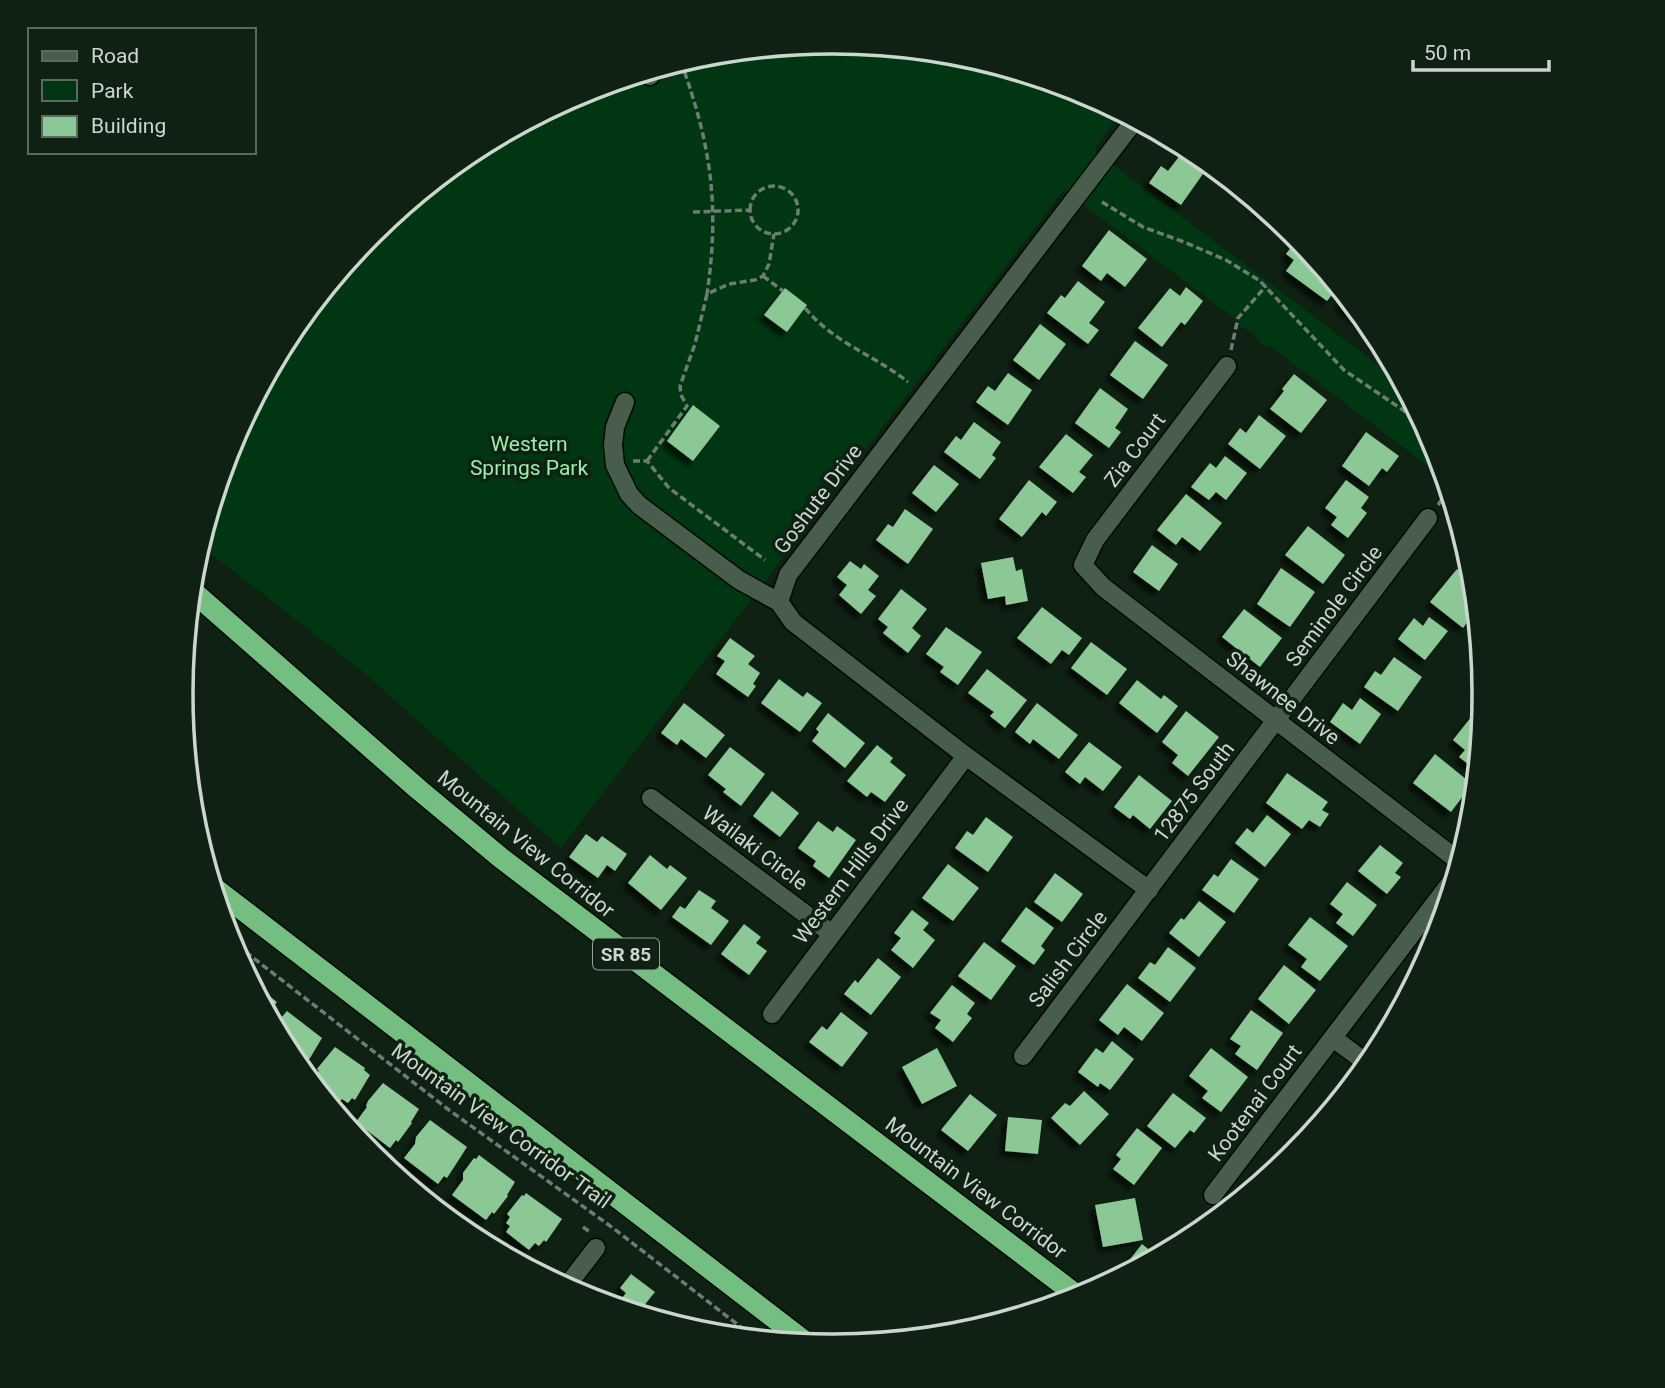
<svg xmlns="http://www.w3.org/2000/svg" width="1665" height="1388" font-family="Roboto,sans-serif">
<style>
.green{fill:#013612}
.building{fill:#8bc895;filter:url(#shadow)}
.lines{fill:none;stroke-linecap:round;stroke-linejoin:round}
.minor-casing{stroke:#000b01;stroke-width:21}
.highway-casing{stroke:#000b01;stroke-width:24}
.path{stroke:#6e7d71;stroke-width:3.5;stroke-dasharray:7 3.5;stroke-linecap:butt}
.minor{stroke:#495d4c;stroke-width:18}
.highway{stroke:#73be80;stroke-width:21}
.labels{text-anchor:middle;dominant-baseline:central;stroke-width:7;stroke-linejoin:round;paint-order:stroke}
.shield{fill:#0f2112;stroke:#93a095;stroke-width:2}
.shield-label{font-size:19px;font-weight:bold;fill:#cbd7cd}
.park-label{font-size:21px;fill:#9aeea9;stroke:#0f2112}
.street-label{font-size:21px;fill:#cbd7cd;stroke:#0f2112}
.rim{fill:none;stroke:#cbd7cd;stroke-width:3.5}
</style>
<defs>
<filter id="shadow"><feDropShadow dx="-5.5" dy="5.5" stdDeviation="2" flood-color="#0009"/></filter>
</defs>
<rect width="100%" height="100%" fill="#0f2112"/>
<path class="green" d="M833,42L960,55L1082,92L1121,113L1094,150L1402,383L1435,445L1445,479L1271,347L1264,346L1252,333L1238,325L1239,322L1064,190L561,848L363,672L200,545L230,444L291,331L372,233L471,152L583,91L706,54Z"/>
<path class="building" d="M1181,154L1205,171L1181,205L1149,183L1161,166L1168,171Z
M1259,205L1270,214H1259Z
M1109,230L1147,259L1125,287L1107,273L1101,281L1082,266Z
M1298,238L1338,287L1327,301L1286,271L1294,260L1286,254Z
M1078,281L1105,302L1089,323L1099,330L1088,344L1047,313L1061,295L1065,298Z
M1186,287L1203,301L1185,325L1181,322L1162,347L1138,328L1170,288L1180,296Z
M785,288L807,305L787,332L764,315Z
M1345,296L1375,332L1374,333L1339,305Z
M1040,324L1066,344L1039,380L1013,360Z
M1135,341L1168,365L1143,399L1110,375Z
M1008,373L1032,390L1008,425L976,402L988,386L995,391Z
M1294,374L1327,400L1301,433L1270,409L1284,391L1282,389Z
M1100,388L1128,409L1115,428L1121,432L1109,448L1075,423Z
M693,405L720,426L693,461L667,441Z
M1259,415L1286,436L1260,469L1228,444L1240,428L1246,433Z
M974,422L1001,442L992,455L996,458L980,479L944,452L956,436L961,440Z
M1366,432L1399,456L1387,472L1382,468L1369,486L1342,466Z
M1066,434L1093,455L1079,472L1086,477L1073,493L1039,467Z
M1225,456L1247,473L1226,500L1216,492L1209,500L1191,487L1210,463L1216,468Z
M934,465L959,484L936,512L912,493Z
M1029,480L1057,502L1046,516L1042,512L1022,537L999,519Z
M1346,480L1369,497L1361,508L1367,513L1348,538L1331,525L1337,517L1325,508Z
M1186,494L1222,523L1200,551L1182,537L1176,545L1157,530Z
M905,509L933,529L908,564L876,540L888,524L893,527Z
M1308,526L1345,555L1323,584L1285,555Z
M1152,545L1178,564L1159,591L1133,572Z
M1013,557L1016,571L1022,569L1028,601L1006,605L1005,596L988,599L981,563Z
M850,561L861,569L864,564L879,576L868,590L876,596L861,614L839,595L847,585L837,577Z
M1281,568L1315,592L1290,627L1257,604Z
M1457,569L1474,582L1476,610L1463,628L1430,602Z
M901,589L927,609L912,628L921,636L908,653L883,633L888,627L878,619Z
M1042,607L1082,638L1069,655L1062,650L1051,664L1017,638Z
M1244,609L1282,638L1260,667L1222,637Z
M1429,617L1448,631L1425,660L1398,639L1414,618L1423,626Z
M946,627L982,652L958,685L940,672L944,667L926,654Z
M730,638L755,656L748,664L760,673L753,684L756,686L748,697L716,674L725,661L717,656Z
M1091,642L1127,669L1107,695L1071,668Z
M1394,657L1422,677L1398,711L1364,687L1375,671L1381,675Z
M987,669L1027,700L1005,728L990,716L994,712L968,693Z
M779,679L803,697L807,692L822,703L800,732L761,703Z
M1137,680L1161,699L1164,695L1178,706L1157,733L1119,703Z
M1360,698L1381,714L1360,744L1330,722L1343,703L1352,710Z
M684,703L725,735L706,758L681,739L677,745L661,733Z
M1037,703L1078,735L1059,759L1033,739L1030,744L1015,732Z
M1186,711L1219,737L1188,776L1172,763L1178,755L1162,742Z
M828,713L865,743L845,768L812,741L819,732L816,729Z
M1472,716L1482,723L1477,771L1459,757L1465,750L1453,740Z
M1089,742L1122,767L1103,791L1085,777L1080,784L1065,772Z
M877,745L893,758L890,762L906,775L885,802L871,792L867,797L847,781Z
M730,747L765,774L741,806L723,792L726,789L708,775Z
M1435,754L1472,784L1451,812L1413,783Z
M1287,773L1328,802L1322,810L1329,814L1320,827L1309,820L1302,829L1266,803Z
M1139,775L1172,801L1150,829L1133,815L1130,819L1114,807Z
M772,791L799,813L780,837L753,816Z
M1267,815L1291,834L1265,867L1235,843L1247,828L1253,833Z
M986,817L1013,837L988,872L955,848L967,831L973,835Z
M818,821L833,832L837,826L856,840L829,878L813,866L816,861L798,848Z
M586,834L597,842L602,836L627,854L615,871L607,865L598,878L569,857Z
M1380,845L1403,863L1395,873L1401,877L1387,894L1358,871Z
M650,855L667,869L670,865L687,878L661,910L628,883Z
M1231,859L1259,879L1234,913L1202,890L1214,874L1218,877Z
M948,864L979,888L953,921L922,898Z
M1055,873L1083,894L1062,922L1034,902Z
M1347,882L1377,905L1353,936L1336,923L1343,914L1330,904Z
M699,890L716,901L711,908L729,921L711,945L672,917L680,906L685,909Z
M1199,901L1226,922L1199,957L1169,933L1181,918L1184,920Z
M1026,907L1054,928L1041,946L1045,950L1034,965L1001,941Z
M912,910L929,923L923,930L935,940L913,968L891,950L901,938L894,933Z
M1310,917L1348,946L1320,981L1301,967L1307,959L1288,945Z
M744,924L761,937L756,943L767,951L749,975L721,954Z
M984,942L1016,966L991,1000L958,976Z
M1168,947L1196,968L1170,1002L1138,978L1150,962L1155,965Z
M878,958L901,977L871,1015L844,994L855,980L858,983Z
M1284,965L1316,990L1289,1024L1258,999Z
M251,982L277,1002L268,1014L264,1007Z
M1127,984L1164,1013L1142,1041L1124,1027L1118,1035L1099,1020Z
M952,985L975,1003L967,1014L972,1018L953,1042L935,1028L941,1020L930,1013Z
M1251,1010L1283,1033L1257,1070L1235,1054L1241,1046L1230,1039Z
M287,1011L322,1038L307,1063L303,1060L299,1066L290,1056L274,1026Z
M841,1012L868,1033L842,1067L809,1042L822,1026L827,1030Z
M1112,1041L1134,1059L1110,1090L1100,1083L1098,1087L1078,1072L1096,1048L1103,1053Z
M335,1047L365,1068L364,1070L370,1075L355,1100L352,1098L348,1103L342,1099L338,1103L316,1087L319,1081L314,1078L319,1071L317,1069Z
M937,1048L957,1086L922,1104L902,1067Z
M1211,1048L1248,1077L1221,1112L1202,1098L1208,1091L1189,1076Z
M383,1083L419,1109L411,1122L412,1123L398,1142L396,1140L390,1148L356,1122L367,1107L366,1106L368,1101Z
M1084,1091L1109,1114L1080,1145L1051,1118L1065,1103L1070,1106Z
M1173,1093L1206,1118L1194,1133L1190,1130L1175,1148L1147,1126Z
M970,1094L997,1115L968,1151L941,1130Z
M1008,1117L1042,1120L1038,1154L1005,1151Z
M430,1120L467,1147L447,1178L444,1176L438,1184L404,1158L415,1144L416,1137Z
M1314,1125L1316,1127L1294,1154L1292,1153Z
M1137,1128L1162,1148L1134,1185L1113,1169L1121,1159L1116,1155Z
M479,1155L515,1182L507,1195L508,1196L494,1214L492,1212L486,1220L452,1195L463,1180V1173L474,1158L476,1159Z
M526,1193L562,1219L546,1242L544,1240L539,1246L535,1243L529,1250L506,1232L510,1226L506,1223L510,1217L507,1214L522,1195L524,1196Z
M1135,1198L1143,1240L1103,1247L1095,1205Z
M1142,1244L1157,1256L1124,1274L1121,1271Z
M631,1274L655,1292L638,1313L616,1306L626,1293L620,1288Z"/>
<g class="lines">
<g class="minor-casing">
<path id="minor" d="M649,72L650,76
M1227,366L1095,540L1083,565L1103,587L1460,862
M625,402L615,427L613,445L615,465L629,494L639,505L739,580L779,602L793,622L966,756L1149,890
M779,602L788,575L1135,120
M651,798L832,934
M772,1014L966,756
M1333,1038L1368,1064
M1023,1056L1428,518
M1213,1195L1455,877
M566,1287L596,1248"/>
</g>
<g class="highway-casing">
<path id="highway" d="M191,590L418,789L501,858L1079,1297
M213,887L808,1344"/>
</g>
<path class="path" d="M681,62C711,145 720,206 707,294
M750 210a24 24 0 1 1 48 0a24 24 0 1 1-48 0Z
M1102,202L1143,227L1184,242L1226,260L1260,281L1344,370L1425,425
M693,212L751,210
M763,276L783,291
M805,308C835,344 873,354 908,382
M1231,350L1238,318L1266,286
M633,461H647L669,488L765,560
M647,461L687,406L681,395L680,386L695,344L707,294L729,284L755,280L763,276L769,264L774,234
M1438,505L1449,489
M229,939L449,1110L613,1228L755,1338
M583,1227L590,1232"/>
<use href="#minor" class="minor"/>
<use href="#highway" class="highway"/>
</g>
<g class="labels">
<rect class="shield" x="593" y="938.5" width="66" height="31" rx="5"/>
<g class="shield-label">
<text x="626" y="954">SR 85</text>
</g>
<g class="park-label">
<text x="529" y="444">Western<tspan x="529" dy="24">Springs Park</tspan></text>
</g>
<g class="street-label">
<text transform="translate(1135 450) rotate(-53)">Zia Court</text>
<text transform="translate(818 499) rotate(-53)">Goshute Drive</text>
<text transform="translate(1334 606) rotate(-53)">Seminole Circle</text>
<text transform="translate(1283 698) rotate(38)">Shawnee Drive</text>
<text transform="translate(1194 792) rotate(-53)">12875 South</text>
<text transform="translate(526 844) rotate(39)">Mountain View Corridor</text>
<text transform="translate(755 848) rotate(37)">Wailaki Circle</text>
<text transform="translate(851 871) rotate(-53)">Western Hills Drive</text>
<text transform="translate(1068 959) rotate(-53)">Salish Circle</text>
<text transform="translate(1255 1103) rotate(-53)">Kootenai Court</text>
<text transform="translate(501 1126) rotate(36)">Mountain View Corridor Trail</text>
<text transform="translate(976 1188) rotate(37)">Mountain View Corridor</text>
</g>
</g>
<path d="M0 0H1665V1388H0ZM832 54H833A639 639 0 0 1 1472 693V695A639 639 0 0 1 833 1334H832A639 639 0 0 1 193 695V693A639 639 0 0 1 832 54Z" fill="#0f2112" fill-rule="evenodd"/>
<path class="rim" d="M832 54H833A639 639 0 0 1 1472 693V695A639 639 0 0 1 833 1334H832A639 639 0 0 1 193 695V693A639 639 0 0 1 832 54Z"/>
<rect x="28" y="28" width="228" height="126" fill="#0f2112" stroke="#5a6a5d" stroke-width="2"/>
<rect x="42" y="51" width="35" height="10" fill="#495d4c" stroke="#5a6a5d" stroke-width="2"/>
<text x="91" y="63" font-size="21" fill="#cbd7cd">Road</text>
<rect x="42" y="80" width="35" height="21" fill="#013612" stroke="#5a6a5d" stroke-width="2"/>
<text x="91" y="98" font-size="21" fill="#cbd7cd">Park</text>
<rect x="42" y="116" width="35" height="21" fill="#8bc895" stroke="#5a6a5d" stroke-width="2"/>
<text x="91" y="133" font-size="21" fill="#cbd7cd">Building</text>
<path d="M1413 60v10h136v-10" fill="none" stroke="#cbd7cd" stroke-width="3.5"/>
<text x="1424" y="60" font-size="21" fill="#cbd7cd" stroke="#0f2112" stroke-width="5" paint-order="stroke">50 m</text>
</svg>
